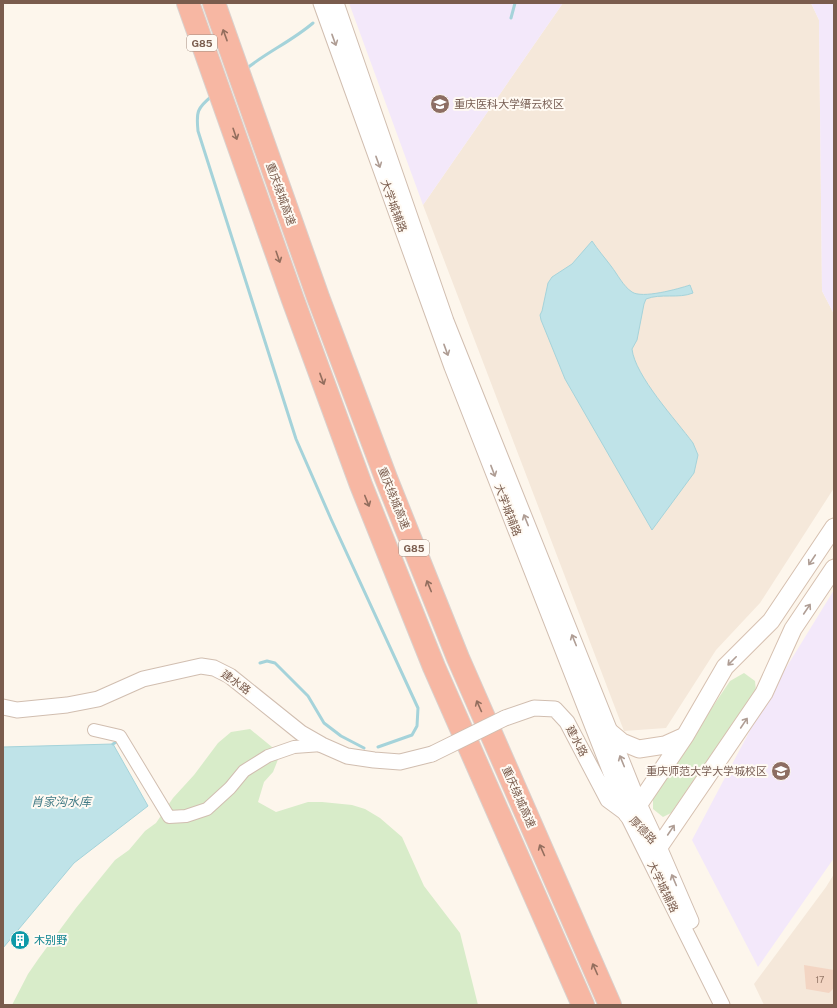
<svg xmlns="http://www.w3.org/2000/svg" width="837" height="1008" font-family="'Public Sans','Noto Sans SC',sans-serif">
<style>
.residential{fill:#f5e8da}
.education{fill:#f3e8fa}
.green{fill:#d8ecc9}
.water{fill:#bfe3e8;stroke:#a5d3da}
.lines{fill:none;stroke-linecap:round;stroke-linejoin:round}
.stream{stroke:#a5d3da;stroke-width:3}
.building{fill:#f3d5c3}
.minor-casing{stroke:#d1beb0;stroke-width:14}
.tertiary-casing{stroke:#d1beb0;stroke-width:17}
.secondary-casing{stroke:#d6c0b0;stroke-width:19}
.motorway-casing{stroke:#dad1cd;stroke-width:24}
.minor{stroke:#fff;stroke-width:12}
.tertiary{stroke:#fff;stroke-width:15}
.secondary{stroke:#fff;stroke-width:17}
.motorway{stroke:#f7b7a3;stroke-width:22}
.tertiary-bridge-casing{stroke:#d1beb0;stroke-width:17;stroke-linecap:butt}
.tertiary-bridge{stroke:#fff;stroke-width:15}
.oneway{stroke:#936e5e}
.oneway2{stroke:#af9d94}
.labels{text-anchor:middle;dominant-baseline:central;stroke-width:4;stroke-linejoin:round;paint-order:stroke}
.number-label{font-size:9px;fill:#987a6a}
.shield{fill:#fffaf3;stroke:#a28b7f;stroke-width:1}
.shield-label{font-size:10px;font-weight:bold;fill:#7a5c4d}
.education-label{font-size:11px;fill:#785e54;stroke:#fffaf3;text-anchor:start}
.street-label{font-size:11px;fill:#7a5c4d;stroke:#fffaf3}
.culture-label{font-size:11px;fill:#0d838f;stroke:#fffaf3;text-anchor:start}
.water-label{font-size:12px;font-style:italic;fill:#437c86;stroke:#fffaf3}
</style>
<rect width="100%" height="100%" fill="#fdf6ec"/>
<path class="residential" d="M563,3H811L819,20L822,291L834,314V488L760,603L716,650L666,728L624,731L423,205Z
M834,874V1005H764L754,984L826,887Z"/>
<path class="education" d="M349,3H563L423,205Z
M811,3H834V314L822,291L819,20Z
M834,590V858L758,967L692,840L765,702Z"/>
<path class="green" d="M744,673L755,681L756,691L671,813L663,817L653,809V795L730,681Z
M250,729L272,747L279,757L273,772L264,782L258,802L276,812L308,802H322L352,805L365,809L380,818L402,837L424,886L460,933L478,1005H12L28,974L39,958L76,908L115,860L129,850L145,831L156,823L173,798L194,775L218,743L231,732Z"/>
<path class="water" d="M592,241C598,250 605,258 611,266C618,275 623,286 632,292C642,299 678,289 690,285L693,293C678,299 661,293 646,299L644,304L637,340L632,349C635,376 676,420 693,443L698,455L694,473L652,530L565,379L541,320L540,315L542,311L548,283L552,277L572,264Z
M113,744L148,806L74,863L3,948V747Z"/>
<g class="lines">
<path class="stream" d="M511,18L515,3
M246,69C267,52 292,41 313,23
M212,96C197,108 196,112 198,131L296,439L331,519L418,708L417,726L412,735L378,747
M260,663L267,661L275,663L308,696L324,723L341,736L364,748
M113,744L118,741"/>
</g>
<path class="building" d="M804,965L834,970V988L829,993L806,989Z"/>
<g class="lines">
<g class="minor-casing">
<path id="minor" d="M94,730L120,736L169,817L186,816L207,809L230,788L244,771L268,756L294,747L322,745"/>
</g>
<g class="tertiary-casing">
<path id="tertiary" d="M321,3L452,367L627,814L722,1005
M336,3L446,321L639,804L659,847L691,921
M3,707L17,710L67,705L98,699L143,679L201,666L214,668L230,676L301,733L322,745L347,756L374,760L400,762L432,754
M505,718L534,708L555,709L567,722L608,800L627,814"/>
</g>
<g class="secondary-casing">
<path id="secondary" d="M834,527L771,621L725,667L685,736L639,804L627,814L659,847L764,693L793,629L834,568
M610,732L622,742L639,749L665,745L685,736"/>
</g>
<g class="motorway-casing">
<path id="motorway" d="M188,3L293,300L361,485L434,667L583,1005
M214,3L318,297L386,478L458,658L610,1005"/>
</g>
<use href="#minor" class="minor"/>
<use href="#tertiary" class="tertiary"/>
<use href="#secondary" class="secondary"/>
<use href="#motorway" class="motorway"/>
<g class="tertiary-bridge-casing">
<path id="tertiary-bridge" d="M432,754L505,718"/>
</g>
<use href="#tertiary-bridge" class="tertiary-bridge"/>
</g>
<defs><path id="oneway-shaft" d="M-6 0H5M1.5-3L5.5 0L1.5 3" fill="none" stroke-width="1.6" stroke-linecap="round" stroke-linejoin="round"/></defs>
<g class="oneway">
<use href="#oneway-shaft" transform="translate(225 35) rotate(-110)"/>
<use href="#oneway-shaft" transform="translate(235 134) rotate(71)"/>
<use href="#oneway-shaft" transform="translate(278 257) rotate(71)"/>
<use href="#oneway-shaft" transform="translate(322 379) rotate(70)"/>
<use href="#oneway-shaft" transform="translate(367 501) rotate(68)"/>
<use href="#oneway-shaft" transform="translate(429 586) rotate(-112)"/>
<use href="#oneway-shaft" transform="translate(479 706) rotate(-114)"/>
<use href="#oneway-shaft" transform="translate(542 850) rotate(-114)"/>
<use href="#oneway-shaft" transform="translate(595 969) rotate(-114)"/>
</g>
<g class="oneway2">
<use href="#oneway-shaft" transform="translate(334 40) rotate(70)"/>
<use href="#oneway-shaft" transform="translate(378 162) rotate(70)"/>
<use href="#oneway-shaft" transform="translate(446 350) rotate(70)"/>
<use href="#oneway-shaft" transform="translate(493 471) rotate(69)"/>
<use href="#oneway-shaft" transform="translate(526 520) rotate(-112)"/>
<use href="#oneway-shaft" transform="translate(812 560) rotate(124)"/>
<use href="#oneway-shaft" transform="translate(807 609) rotate(-56)"/>
<use href="#oneway-shaft" transform="translate(574 640) rotate(-112)"/>
<use href="#oneway-shaft" transform="translate(732 661) rotate(135)"/>
<use href="#oneway-shaft" transform="translate(744 723) rotate(-56)"/>
<use href="#oneway-shaft" transform="translate(622 761) rotate(-112)"/>
<use href="#oneway-shaft" transform="translate(671 830) rotate(-56)"/>
<use href="#oneway-shaft" transform="translate(674 880) rotate(-113)"/>
</g>
<defs>
<g id="university-disc" transform="scale(1)"><circle r="9.5" fill="#8d6e63" stroke="#fffaf3"/><path d="M0-5L7-2L0 1L-7-2ZM-4 1L0 2.5L4 1V4Q0 6-4 4Z" fill="#fff"/></g>
<g id="building-disc" transform="scale(1)"><circle r="9.5" fill="#0f9aa8" stroke="#fffaf3"/><path d="M-4-6H4V6H1V3H-1V6H-4ZM-2.5-4.3h1.7v1.8h-1.7ZM.8-4.3h1.7v1.8H.8ZM-2.5-1h1.7V.8h-1.7ZM.8-1h1.7V.8H.8Z" fill="#fff"/></g>
</defs>
<g fill-rule="evenodd">
<use href="#university-disc" x="440" y="104"/>
<use href="#university-disc" x="781" y="771"/>
<use href="#building-disc" x="20" y="940"/>
</g>
<g class="labels">
<g class="number-label">
<text x="820" y="979">17</text>
</g>
<g class="shield">
<rect x="187" y="35" width="30" height="16" rx="3"/>
<rect x="399" y="540" width="30" height="16" rx="3"/>
</g>
<g class="shield-label">
<text x="202" y="43">G85</text>
<text x="414" y="548">G85</text>
</g>
<g class="education-label">
<text x="454" y="104">重庆医科大学缙云校区</text>
<text x="767" y="771" text-anchor="end">重庆师范大学大学城校区</text>
</g>
<g class="street-label">
<text transform="translate(281 194) rotate(70)">重庆绕城高速</text>
<text transform="translate(394 206) rotate(70)">大学城辅路</text>
<text transform="translate(394 498) rotate(68)">重庆绕城高速</text>
<text transform="translate(508 510) rotate(69)">大学城辅路</text>
<text transform="translate(236 682) rotate(35)">建水路</text>
<text transform="translate(577 741) rotate(62)">建水路</text>
<text transform="translate(519 797) rotate(66)">重庆绕城高速</text>
<text transform="translate(643 830) rotate(46)">厚德路</text>
<text transform="translate(663 887) rotate(64)">大学城辅路</text>
</g>
<g class="culture-label">
<text x="34" y="940">木别野</text>
</g>
<g class="water-label">
<text x="61" y="802">肖家沟水库</text>
</g>
</g>
<rect width="837" height="1008" fill="none" stroke="#7a5c4d" stroke-width="8"/>
</svg>
